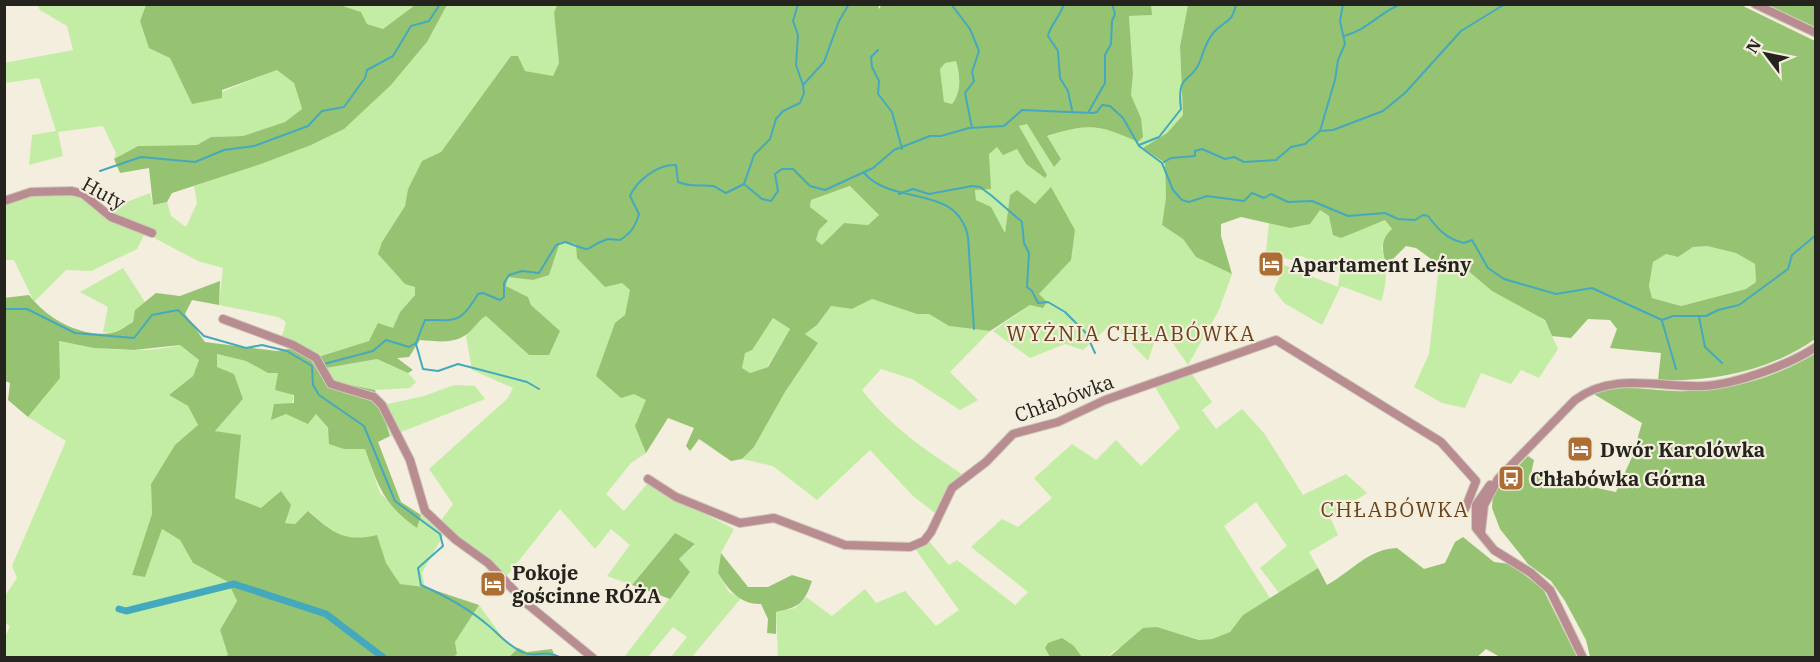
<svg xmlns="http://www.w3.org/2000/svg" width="1820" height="662" font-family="'IBM Plex Serif',serif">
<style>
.green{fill:#c3eda4}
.forest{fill:#96c371;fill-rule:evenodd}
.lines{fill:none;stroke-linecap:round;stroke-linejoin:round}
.stream{stroke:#45a9bd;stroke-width:2}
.canal{stroke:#45a9bd;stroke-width:7}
.minor-casing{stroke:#cec9ba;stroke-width:10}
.minor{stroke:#b88c90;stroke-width:8}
.labels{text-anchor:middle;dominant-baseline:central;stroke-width:4.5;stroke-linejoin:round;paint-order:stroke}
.street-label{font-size:20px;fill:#25231d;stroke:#f3eedd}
.poi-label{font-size:20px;font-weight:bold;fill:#25231d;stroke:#f3eedd;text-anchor:start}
.neighbourhood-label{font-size:21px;letter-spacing:1.5px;fill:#6c4219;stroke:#f3eedd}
</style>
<rect width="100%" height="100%" fill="#f3eedd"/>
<path class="green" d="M37,5H146L140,21L170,58L192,104L278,69L294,83L302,110L285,122L243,136L211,137L197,145L138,146L114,159L116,153L103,126L58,132L63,156L29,165L32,135L56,131L39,78L5,83L4,63L73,50L67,26L40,10Z
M340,5H415L383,29L367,24L361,12Z
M447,5H557L554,13L559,63L553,77L525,71L518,56H511L441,152L422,162L408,189L405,206L382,242L415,286V295L400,312L393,329L369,341L318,357L282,336L286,322L278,317L219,305L223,268L198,261L145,233L137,249L91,271L66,270L34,302L14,260H5V203L23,196L76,194L106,210L150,193L153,205L167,202L171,216L186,227L197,203L194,186L261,164L391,85L427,42Z
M1151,5H1188L1180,46L1183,115L1167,133L1144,148L1165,163L1166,197L1162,225L1183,239L1196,257L1232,274L1219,310L1188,365L1160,325L1148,361L1112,323L1083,350L1065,344L1030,358L993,331L1030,305L1049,282L1075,230L1057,200L1034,204L1017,190L1010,195L1005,234L976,199L975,189L943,134L1017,149L1026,164L1047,175L1019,126L1027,123L1061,158L1046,137C1088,123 1098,124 1138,141L1141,118L1131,95L1133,74L1129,16L1151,15Z
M956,61C960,75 962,93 952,104L944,103L940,69L944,63Z
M851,186L879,215L868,225L844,223L822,246L816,240L819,230L828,221L810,207L811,200Z
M1320,210L1329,216L1385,220L1392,229L1382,247C1386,266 1388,283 1381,301L1341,286L1322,325L1284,303L1274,290L1284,265L1338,287L1340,273L1301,256L1291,260L1266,252L1269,223L1290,228Z
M560,242L576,244L622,283L752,349L773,318L790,329L767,367L750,373L742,368L668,418L643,442L646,453L631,463L606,494L624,511L647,484L734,529L721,553L718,573L729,592L741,598L692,657H671L687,637L673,627L648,657H624L690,572L679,559L695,545L675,533L632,585L607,576L630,545L611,529L595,549L560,509L505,578L458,541L440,522L453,504L429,469L508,398L513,388L472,370L466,336L478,321L486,316L529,355L559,331L531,305L528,297L506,286L508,276L533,280Z
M1707,246L1736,253L1755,264L1756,282L1746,289L1681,306L1652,298L1649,286L1653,262L1666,254L1678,257L1693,247Z
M1440,256L1459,263L1545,321L1558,349L1539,378L1521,370L1511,384L1481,373L1465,408L1442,403L1414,387L1429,354Z
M123,268L145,302L135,310L133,322L113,333L103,332L108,307L80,292Z
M872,299L917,314H929L949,326L990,331L950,372L978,400L960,410L912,379L881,369L862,390C890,426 926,451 965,476L947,491L935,513L913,496L870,450L817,500L773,466L742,459L754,447L785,392L818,343L805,334L817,325L831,306L852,309Z
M58,341C98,349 140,355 180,345L199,360L193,376L169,395L188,406L198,425L175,446L151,484L152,514L132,575L145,577L162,529L180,540L193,563L228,582L237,601L220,630L228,655L224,658H5V637L10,626L5,623V596L17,578L12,566L66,441L28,417L44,398Z
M217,354L246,361L268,373L279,372C291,390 300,395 286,414H316L344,449H365L380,493L417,528L421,515L444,534L422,573L425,587L400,584L386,563L377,536C344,543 332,532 309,511L295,524L284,523L261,508L235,498L240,436L215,431L243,399L217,367Z
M377,359L408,373L416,382L410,388L375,390L334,381L326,368Z
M1191,373L1212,402L1202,410L1216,429L1242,409L1264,433L1303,495L1346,474L1367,493L1330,517L1338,535L1309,552L1318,568L1279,593L1260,568L1287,546L1256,502L1224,526L1270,598L1243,615L1230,632L1212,639L1200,640L1157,627L1114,651L1108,657H1082L1074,646L1045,648L1050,657H778L776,612L795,608L806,597L832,616L865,589L876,603L905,591L936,626L959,610L916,550L928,540L949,565L957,560L1015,605L1028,592L971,547L1002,519L1018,527L1052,498L1034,478L1072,444L1096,460L1116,440L1141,466L1180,428L1155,387Z
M454,385L475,386L485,399L391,436L379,406L424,396Z
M479,605L506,642L518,648L509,657L454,658L457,654L455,642Z"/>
<path class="forest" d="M878,4L879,9L882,4L1151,5L1152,15L1129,16L1133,74L1131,95L1141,118L1143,137L1138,142C1099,124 1089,123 1047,136L1061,159L1054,167L1027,124L1019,126L1047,175L1045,178L1026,164L1017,149L1003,155L997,147L989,154L991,189L975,190L976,200L991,207L1005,233L1010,195L1017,190L1035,204L1051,187L1075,230L1071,260L1039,294L1047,302L1043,308L1030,305L990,331L949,326L929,314H917L872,299L852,309L831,306L817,325L805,334L818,343L785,392L754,447L742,459L731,461L699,439L690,451L686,446L694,428L668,418L646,453L635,426L646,400L634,394L621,398L596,376L615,323L625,315L630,290L622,283L605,287L577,258L576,244L560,242L549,275L533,280L508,277L506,286L528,297L531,305L560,331L549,355H529L486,316C477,321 473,331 464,336C451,344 435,341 420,340L409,357L397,358L413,370L408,373L377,359L326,368L318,357L369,341L378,323L393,328L400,312L415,295V287L405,284L378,254L382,242L405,206L408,189L422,161L441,152L511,56H518L525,71L553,76L559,63L554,13L557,5ZM956,61C960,75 962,92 952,104L944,102L940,69L945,63ZM850,186L879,215L868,225L844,223L822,245L816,240L819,230L828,221L810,207L811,200ZM773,318L790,329L768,367L750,373L742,368L745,353L752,350Z
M146,5H340L361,12L367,24L383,29L415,5H447L427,42L391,85L344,129L311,145L261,164L172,193L167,202L153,205L149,168L120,173L114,159L138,146L197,145L211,137L243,136L285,122L302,109L294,83L277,70L222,90V98L192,104L170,58L149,48L140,21Z
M1188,5H1741L1815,41V339C1770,371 1712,382 1658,380L1661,353L1610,348L1617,329L1610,320L1588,319L1571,338L1552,336L1545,320L1492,291L1459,263L1440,256L1438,264L1416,248L1406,246L1386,266C1383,251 1379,241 1392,229L1385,220L1341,238L1333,235L1329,216L1320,210L1310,224L1290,228L1241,217L1221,224V236L1232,274L1196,257L1183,239L1162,225L1166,197L1165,163L1143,148L1167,133L1183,115L1180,46ZM1707,246L1736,253L1755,264L1756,282L1746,289L1681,306L1652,298L1649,286L1653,262L1666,254L1678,257L1693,247Z
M1768,5H1815V27Z
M220,281L219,305L192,300L185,314L205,342L277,351L295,348L311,360L323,379L375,390L390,436L378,442L401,502L421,515L417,528C384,505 378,486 365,449H344L329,444L328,428L316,414L308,424L286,414L271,420L274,404L294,403V395L275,390L278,373H268L246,361L217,354V367L234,374L243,399L215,431L241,435L235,498L261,508L281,491L291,505L285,523L295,524L308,511C332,532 344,543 377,535L386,563L400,584L425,587L479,605L455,642L457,654L454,657H224L228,655L220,630L237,601L228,582L193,563L180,540L162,529L145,577L132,575L152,514L151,484L175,445L198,425L188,406L169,395L193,376L199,360L180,345L134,350L94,348L59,341L60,378L28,417L8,400L10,383L5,381L4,298L29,295C47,319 82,338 112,333C119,332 127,325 133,322L135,310L156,293L180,296Z
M1815,354V657H1590L1586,640L1565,601L1551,581L1528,564L1500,529L1492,508L1493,493L1528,456L1534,460L1531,474L1616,492L1632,457L1642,423L1592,393C1620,384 1646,390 1674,391C1723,393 1773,379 1815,354Z
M675,533L695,544L679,559L690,572L670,599L632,585Z
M1463,537L1494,562L1510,564L1543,589L1577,657H1500L1486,649L1476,658H1108L1143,628L1157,627L1199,640L1212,639L1230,632L1243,615L1318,568L1327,585C1352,571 1368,549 1397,548L1424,569L1445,563L1455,542Z
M721,553L748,587H768L792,575L812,581C804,604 799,607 776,612V634L767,633L768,619L761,604C740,605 728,589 718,573Z
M1062,638L1074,646L1082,657H1050L1045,648L1048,643Z
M518,648L527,652L552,649L555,657H509Z"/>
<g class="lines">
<path class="stream" d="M798,4L793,21L798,35L796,65L803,85
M951,4L970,29L979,51L972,72L974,81L965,93L972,128
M1064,4C1060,17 1049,27 1048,36L1058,51L1060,78L1068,91L1072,110
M1344,36C1366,31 1380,12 1401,4
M878,50L871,57L872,67L879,81L878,94L892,112L902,149
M1089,111L1105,83V55L1111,44L1112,21L1115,14L1112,4
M1320,131L1333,130L1383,111L1405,93L1461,31L1505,4
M1139,145L1159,137L1181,109C1176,71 1192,84 1200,61C1204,51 1206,41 1214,32C1226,19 1232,24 1236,4
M1164,162L1171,158L1195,156V151L1202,149L1225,159L1234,157L1244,162L1276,160L1291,147L1305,144L1320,131L1335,80L1338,60L1345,44L1340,21L1343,4
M100,171L141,157L195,162L224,150L254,146L308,126L322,111L344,107L365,78L367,70L393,56L411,26L429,21L440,4
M864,173C894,207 957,183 968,237L974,329
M744,184L754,155L770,139L776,119L783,111L800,103L804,93L803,85L824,62L839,21L849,4
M899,194L913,189L929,194L972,186L980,187L992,196L1022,222L1024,243L1029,253L1027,287L1032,291L1038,303L1048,302L1065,312L1086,333L1095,353
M4,309H27L75,333L134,338L152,315L178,310L204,336L246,348L262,345L287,351L312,366L313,385L319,395L364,426L395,501L440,534L443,546L418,568L421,585C446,596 468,608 489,626C501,636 507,645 522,652C534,659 544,648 562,658
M1699,317L1705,347L1722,363
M1662,321L1676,369
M416,344L423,369L438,371L458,364L527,382L539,389
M324,364L373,351L386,340L409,347L416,343L425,320C457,320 460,324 478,294L483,293L500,300L504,297V283L509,275L522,271L539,273L556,245L565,242C599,254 579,249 608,239L620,240C631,233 635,227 639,214L630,196C637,180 658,164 676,165L678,182C693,188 699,184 713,186C717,187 721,191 726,193L744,184L762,199L771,201L778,191L775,174L782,169H793L810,186L825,190L873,168L894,150L930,136H941L969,128L1004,126L1022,110L1093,113L1097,112L1102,105L1110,106L1123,118L1139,146L1162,163L1173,190L1182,200L1189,202L1207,196L1244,201L1252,193L1264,198L1271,194L1288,202L1312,201L1348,216L1385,213L1398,219L1415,220L1423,215L1428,216C1438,229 1446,239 1464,243L1472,240L1488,268L1504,279L1556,294L1592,288L1662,320L1673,316H1706L1718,310L1739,305L1788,269L1792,255L1816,235"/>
<path class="canal" d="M119,609L126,611L234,584L326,614L384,658"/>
<g class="minor-casing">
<path id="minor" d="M1755,4L1816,33
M4,201L31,192L72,191L83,194L111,217L152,233
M223,319L293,345L316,358L331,384L374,397L382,405L410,460L425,511L456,540L488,563L526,603L593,658
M648,479L676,497L740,523L774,518L845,545L910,547L924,541L931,532L952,488L986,462L1013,434L1058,422L1105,400L1276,340L1441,442L1476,481L1465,509
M1490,485L1476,505V528L1494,550L1531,573L1550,590L1583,658
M1481,532L1484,505L1498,479L1575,400C1614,371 1659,388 1704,386C1736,384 1789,365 1816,347"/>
</g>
<use href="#minor" class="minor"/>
</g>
<defs>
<g id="hotel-square" transform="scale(1.35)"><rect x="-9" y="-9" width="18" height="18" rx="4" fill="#ac6e33" stroke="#f3eedd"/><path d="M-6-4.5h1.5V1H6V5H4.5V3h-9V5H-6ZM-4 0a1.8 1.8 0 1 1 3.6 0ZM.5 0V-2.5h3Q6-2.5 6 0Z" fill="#fff"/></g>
<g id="bus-square" transform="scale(1.35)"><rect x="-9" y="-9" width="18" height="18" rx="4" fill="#ac6e33" stroke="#f3eedd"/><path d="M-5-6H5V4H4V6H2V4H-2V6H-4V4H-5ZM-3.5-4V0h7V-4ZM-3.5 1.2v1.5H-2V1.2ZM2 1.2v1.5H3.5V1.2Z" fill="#fff"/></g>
</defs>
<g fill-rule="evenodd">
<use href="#hotel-square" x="1271" y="264"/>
<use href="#hotel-square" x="1580" y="449"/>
<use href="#bus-square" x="1511" y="478"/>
<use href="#hotel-square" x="493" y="584"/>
</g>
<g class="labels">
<g class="street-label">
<text transform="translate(104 193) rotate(29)">Huty</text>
<text transform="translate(1064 398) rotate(-20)">Chłabówka</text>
</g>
<g class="poi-label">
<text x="1290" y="264">Apartament Leśny</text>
<text x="1600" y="449">Dwór Karolówka</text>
<text x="1530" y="478">Chłabówka Górna</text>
<text x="512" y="572">Pokoje<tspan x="512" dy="23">gościnne RÓŻA</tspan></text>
</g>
<g class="neighbourhood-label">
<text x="1131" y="333">WYŻNIA CHŁABÓWKA</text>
<text x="1395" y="509">CHŁABÓWKA</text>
</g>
</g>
<rect width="1820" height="662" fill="none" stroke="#25231d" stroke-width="12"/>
<g transform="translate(1766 54) rotate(302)" stroke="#f3eedd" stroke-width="4.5" paint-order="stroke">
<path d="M0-4.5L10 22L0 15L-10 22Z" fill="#25231d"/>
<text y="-9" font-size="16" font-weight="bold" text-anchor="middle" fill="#25231d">N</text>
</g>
</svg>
